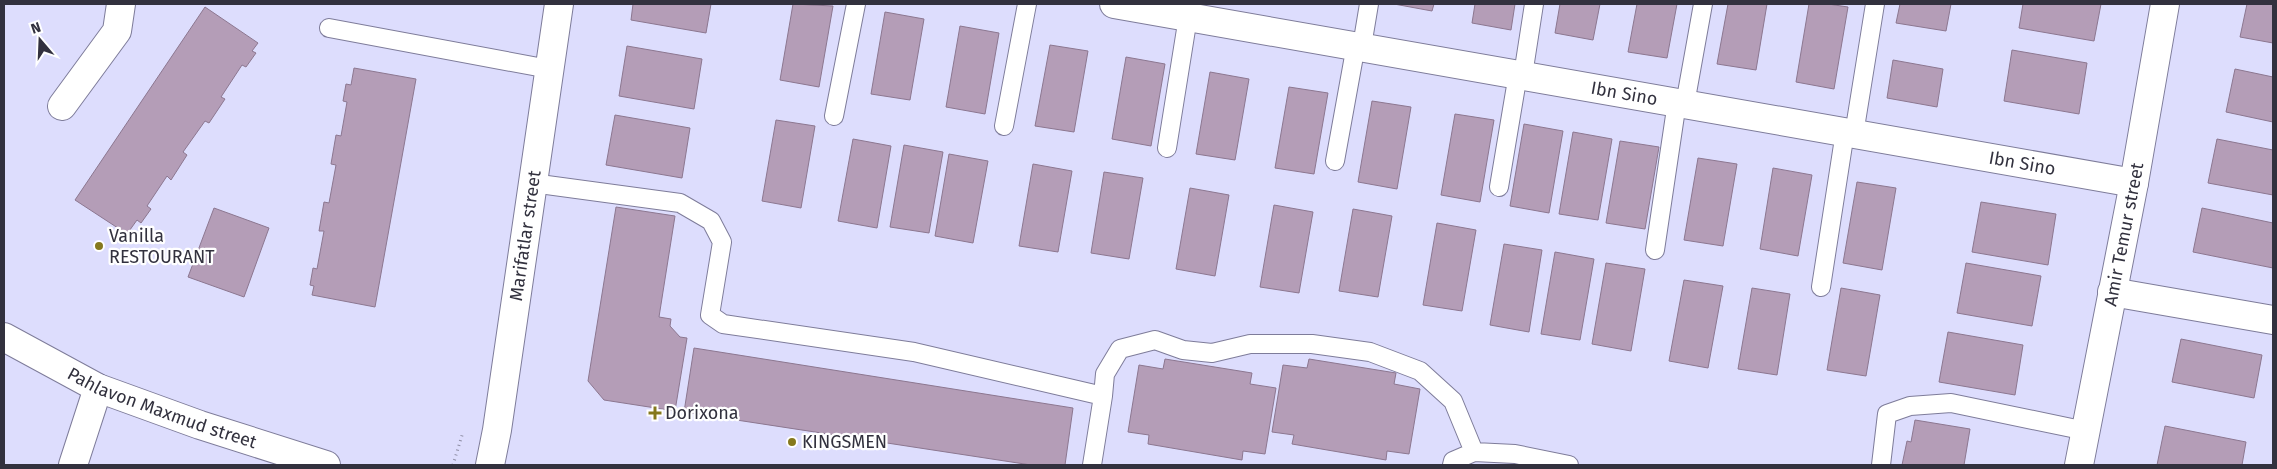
<svg xmlns="http://www.w3.org/2000/svg" width="2277" height="469" font-family="'Fira Sans',sans-serif">
<style>
.building{fill:#b49db7;stroke:#8c7790}
.lines{fill:none;stroke-linecap:round;stroke-linejoin:round}
.service-casing{stroke:#7e7c9a;stroke-width:20}
.minor-casing{stroke:#7e7c9a;stroke-width:30}
.tertiary-casing{stroke:#7e7c9a;stroke-width:30}
.secondary-casing{stroke:#7e7c9a;stroke-width:30}
.path{stroke:#8f8ea5;stroke-width:3;stroke-dasharray:1 4;stroke-linecap:butt}
.service{stroke:#fff;stroke-width:18}
.minor{stroke:#fff;stroke-width:28}
.tertiary{stroke:#fff;stroke-width:28}
.secondary{stroke:#fff;stroke-width:28}
.poi-dot{fill:#85781d;stroke:#fff;stroke-width:2}
.labels{text-anchor:middle;dominant-baseline:central;stroke-width:4.5;stroke-linejoin:round;paint-order:stroke}
.street-label{font-size:18px;fill:#32313e;stroke:#fff}
.poi-label{font-size:18px;fill:#32313e;stroke:#fff;text-anchor:start}
</style>
<rect width="100%" height="100%" fill="#ddddfd"/>
<path class="building" d="M633,4H711L706,33L631,20Z
M793,4L833,6L819,87L780,80Z
M1394,4H1434L1432,11Z
M1475,4H1515L1511,30L1472,23Z
M1560,4H1600L1593,40L1555,33Z
M1637,4H1677L1667,58L1628,52Z
M1728,4H1767L1756,70L1717,64Z
M1809,4H1828L1848,7L1834,89L1796,82Z
M1900,4H1951L1946,31L1896,23Z
M2023,4H2101L2094,41L2019,28Z
M2247,4H2273V43L2240,37Z
M205,7L258,43L252,51L256,53L246,67L242,65L221,97L225,99L209,123L205,121L183,152L187,155L171,180L167,176L147,206L151,209L141,223L137,220L127,234L75,200Z
M885,12L924,19L910,100L871,94Z
M960,26L999,33L985,114L946,107Z
M1050,45L1088,51L1074,132L1035,126Z
M627,46L702,59L694,109L619,96Z
M2012,50L2087,63L2079,114L2004,101Z
M1126,57L1165,64L1151,146L1112,139Z
M1893,60L1943,69L1937,107L1887,98Z
M354,68L416,79L375,307L312,295L314,286L310,285L313,268L317,269L324,231H319L324,202L329,203L336,165L331,164L336,135L341,136L347,102L343,101L346,84L351,85Z
M2235,69L2273,77V122L2226,112Z
M1210,72L1249,79L1235,160L1196,154Z
M1289,87L1328,93L1314,174L1275,168Z
M1372,101L1411,107L1397,189L1358,182Z
M1455,114L1494,120L1480,202L1441,195Z
M615,115L690,128L682,178L606,165Z
M776,120L815,126L801,208L762,201Z
M1524,124L1563,131L1549,213L1510,206Z
M1573,132L1612,139L1598,220L1559,214Z
M853,139L891,146L877,228L838,221Z
M2217,139L2273,150V195L2208,183Z
M1620,141L1659,147L1645,229L1606,223Z
M904,145L943,152L929,233L890,227Z
M949,154L988,161L973,243L935,236Z
M1698,158L1737,164L1723,246L1684,240Z
M1033,164L1072,171L1058,252L1019,246Z
M1773,168L1812,175L1798,256L1760,249Z
M1104,172L1143,178L1129,259L1091,253Z
M1857,182L1896,188L1882,270L1843,263Z
M1190,188L1229,195L1215,276L1176,269Z
M1981,202L2056,214L2048,265L1972,252Z
M1274,205L1313,212L1299,293L1260,287Z
M616,207L675,216L659,317L671,319L670,326L680,337L687,338L675,411L604,400L588,381Z
M214,208L269,228L244,297L188,277Z
M2202,208L2273,223V268L2193,252Z
M1353,209L1392,216L1378,297L1339,291Z
M1437,223L1476,230L1462,311L1423,305Z
M1504,244L1542,250L1529,332L1490,325Z
M1555,252L1594,259L1580,340L1541,334Z
M1606,263L1645,269L1631,351L1592,344Z
M1966,263L2041,276L2032,326L1957,313Z
M1684,280L1723,286L1708,368L1669,361Z
M1752,288L1790,294L1777,375L1738,369Z
M1841,288L1880,295L1866,376L1827,370Z
M1948,332L2023,345L2015,395L1939,382Z
M2181,339L2262,355L2254,398L2172,382Z
M694,348L1073,408L1065,465H1031L684,412Z
M1165,359L1252,373L1250,384L1276,388L1265,454L1243,451L1242,460L1148,444L1149,435L1128,432L1139,365L1163,369Z
M1309,359L1396,373L1394,384L1420,389L1409,454L1387,451L1386,460L1292,444L1294,435L1272,432L1283,365L1307,368Z
M1915,420L1970,429L1964,465H1902L1907,441L1911,442Z
M2165,426L2246,442L2242,465H2157Z"/>
<g class="lines">
<g class="service-casing">
<path id="service" d="M329,28L549,69
M1362,46L1369,4
M1523,75L1534,4
M1685,104L1703,4
M834,116L856,4
M1004,126L1027,4
M1854,134L1875,4
M1167,148L1188,17
M1335,161L1356,45
M532,183L680,203L711,221L722,242L710,315L723,324L914,352L1103,396L1092,465
M1499,187L1518,74
M1655,250L1677,102
M1821,287L1845,132
M1103,396L1105,374L1120,349L1155,340L1183,350L1212,353L1250,344H1312L1370,352L1420,371L1453,401L1474,452
M1452,465L1453,461L1474,452L1515,454L1569,465
M1881,465L1887,414L1910,406L1951,403L2086,431"/>
</g>
<g class="minor-casing">
<g id="minor">
<path id="s1" d="M1114,4L2134,183"/>
<path d="M62,106L117,31L121,4"/>
<path d="M2112,292L2273,320"/>
<path d="M73,465L98,388"/>
<path id="s2" d="M490,465L497,430L559,4"/>
</g>
</g>
<g class="tertiary-casing">
<g id="tertiary">
<path id="s3" d="M4,337L98,388L200,425L326,465"/>
</g>
</g>
<g class="secondary-casing">
<g id="secondary">
<path id="s4" d="M2079,465L2134,183L2165,4"/>
</g>
</g>
<path class="path" d="M453,465L463,432"/>
<use href="#service" class="service"/>
<use href="#minor" class="minor"/>
<use href="#tertiary" class="tertiary"/>
<use href="#secondary" class="secondary"/>
</g>
<g class="poi-dot">
<circle cx="99" cy="246" r="5"/>
<path d="M652.5 405.5h5v5h5v5h-5v5h-5v-5h-5v-5h5z"/>
<circle cx="792" cy="442" r="5"/>
</g>
<g class="labels">
<g class="street-label">
<text stroke="none"><textPath href="#s1" startOffset="518">Ibn Sino</textPath></text>
<text stroke="none"><textPath href="#s1" startOffset="922">Ibn Sino</textPath></text>
<text stroke="none"><textPath href="#s2" startOffset="232">Marifatlar street</textPath></text>
<text stroke="none"><textPath href="#s4" startOffset="235">Amir Temur street</textPath></text>
<text stroke="none"><textPath href="#s3" startOffset="174">Pahlavon Maxmud street</textPath></text>
</g>
<g class="poi-label">
<text x="109" y="236">Vanilla<tspan x="109" dy="21">RESTOURANT</tspan></text>
<text x="665" y="413">Dorixona</text>
<text x="802" y="442">KINGSMEN</text>
</g>
</g>
<rect width="2277" height="469" fill="none" stroke="#32313e" stroke-width="10"/>
<g transform="translate(40 40) rotate(341)" stroke="#ffffff" stroke-width="4" paint-order="stroke">
<path d="M0-4L9 19L0 12L-9 19Z" fill="#32313e"/>
<text y="-8" font-size="14" font-weight="bold" text-anchor="middle" fill="#32313e">N</text>
</g>
</svg>
